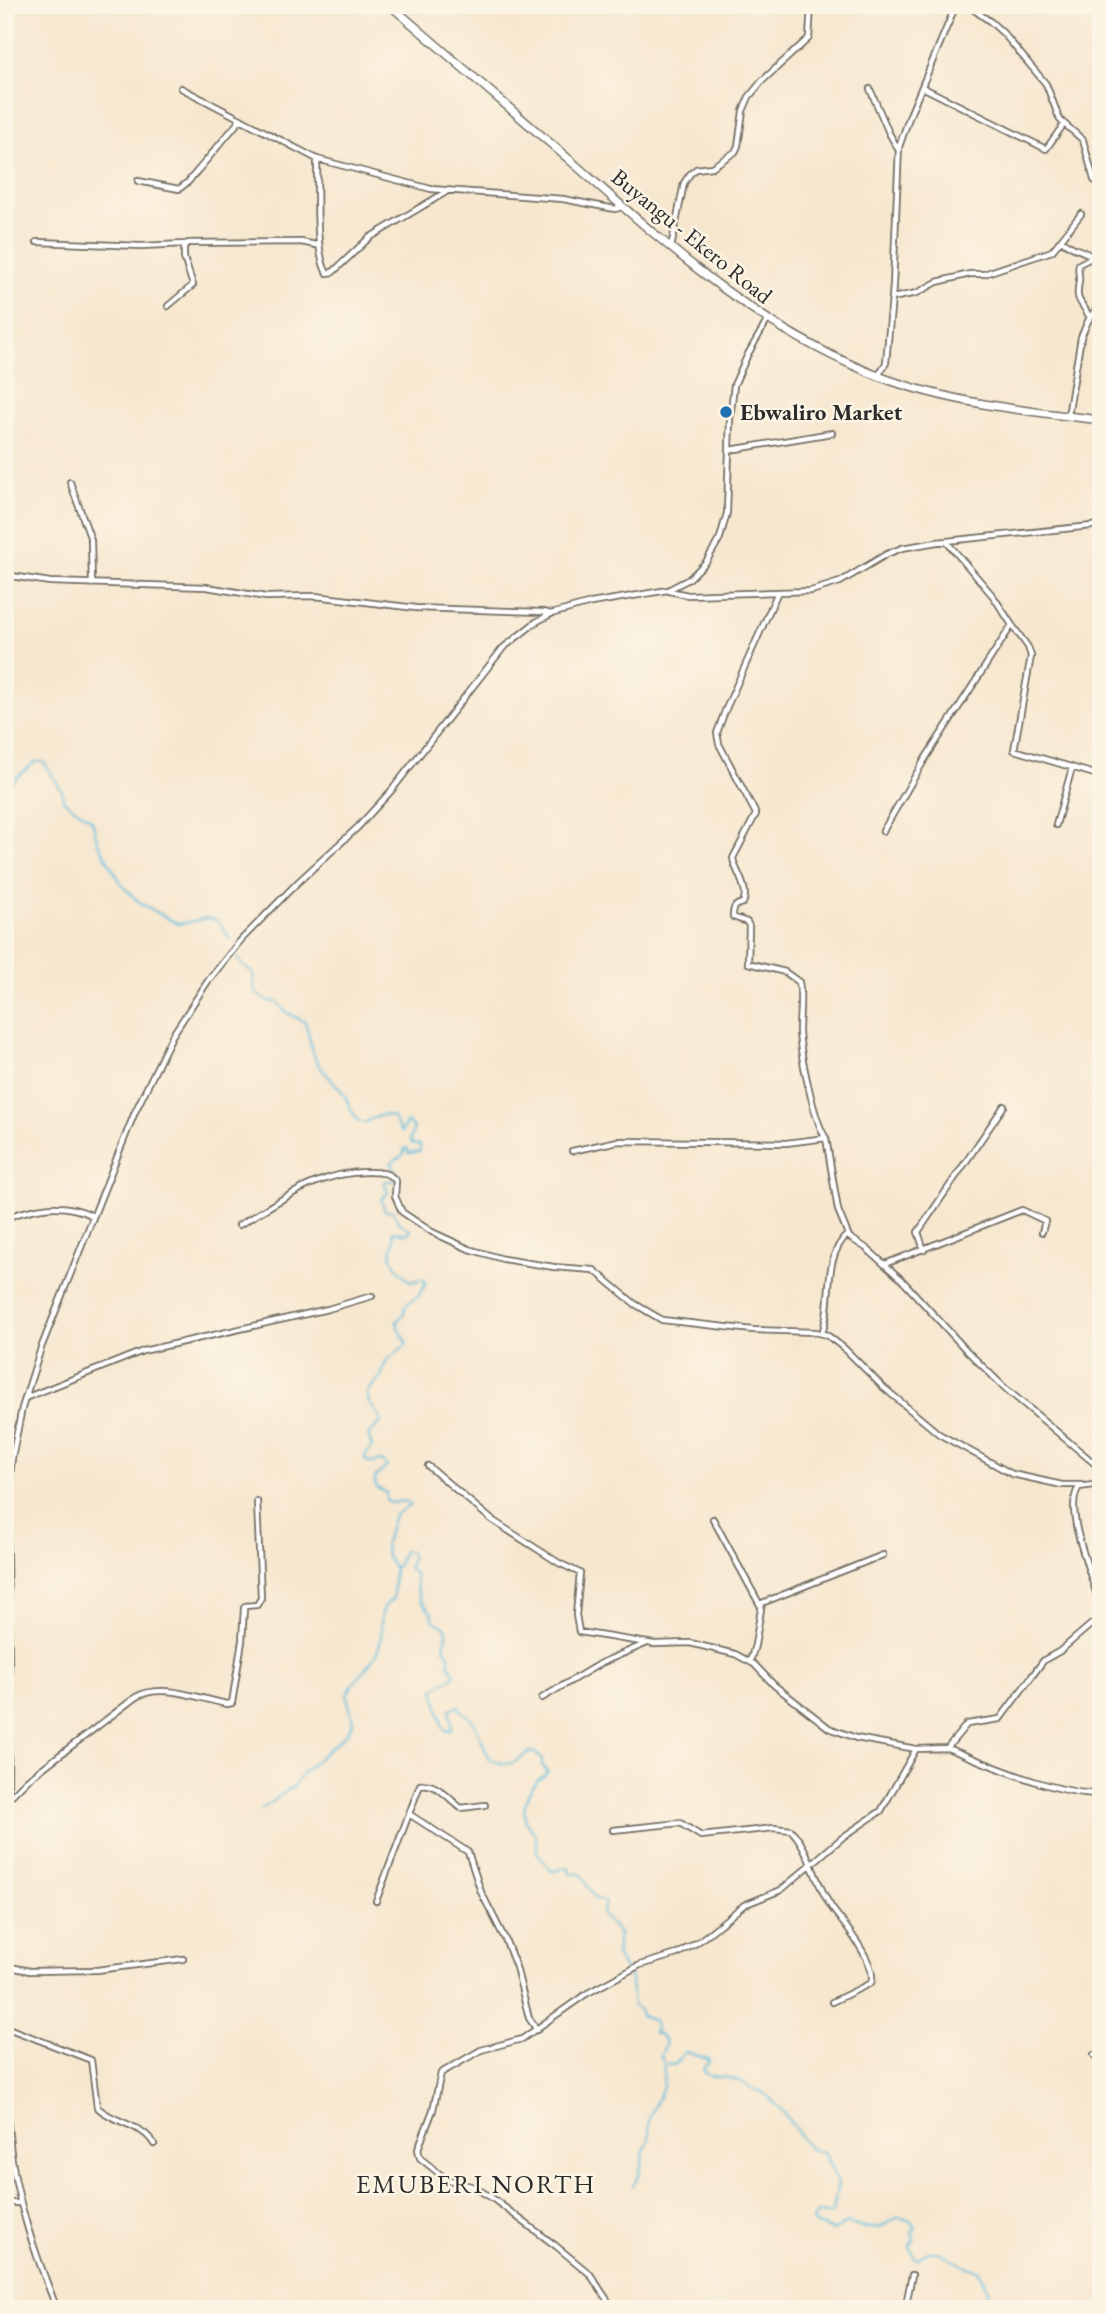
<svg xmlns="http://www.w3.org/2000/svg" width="1106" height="2314" font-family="'EB Garamond',serif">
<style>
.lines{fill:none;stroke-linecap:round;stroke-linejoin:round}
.stream{stroke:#60bdde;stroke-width:2}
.street-casing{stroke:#726d64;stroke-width:8}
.primary-casing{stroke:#726d64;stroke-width:10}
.street{stroke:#fff;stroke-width:4.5}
.primary{stroke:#fff;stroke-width:7}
.poi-dot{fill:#1f6fb2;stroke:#fcf5e5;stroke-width:2.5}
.labels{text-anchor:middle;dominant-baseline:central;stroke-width:5;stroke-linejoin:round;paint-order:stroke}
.street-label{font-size:23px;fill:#2b2b2b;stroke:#fcf5e5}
.poi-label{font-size:23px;font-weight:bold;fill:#2b2b2b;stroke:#fcf5e5;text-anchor:start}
.quarter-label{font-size:26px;letter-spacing:2px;fill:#2b2b2b;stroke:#fcf5e5}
</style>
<rect width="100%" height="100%" fill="#fcf5e5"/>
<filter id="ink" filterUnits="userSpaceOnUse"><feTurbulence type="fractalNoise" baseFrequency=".0143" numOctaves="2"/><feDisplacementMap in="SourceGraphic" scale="14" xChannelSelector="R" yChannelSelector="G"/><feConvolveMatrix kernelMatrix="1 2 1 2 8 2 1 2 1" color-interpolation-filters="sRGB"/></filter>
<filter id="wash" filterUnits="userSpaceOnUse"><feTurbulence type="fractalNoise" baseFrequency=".00686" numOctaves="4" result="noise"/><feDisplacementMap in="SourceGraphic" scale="28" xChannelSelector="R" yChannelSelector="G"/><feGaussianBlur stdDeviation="1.57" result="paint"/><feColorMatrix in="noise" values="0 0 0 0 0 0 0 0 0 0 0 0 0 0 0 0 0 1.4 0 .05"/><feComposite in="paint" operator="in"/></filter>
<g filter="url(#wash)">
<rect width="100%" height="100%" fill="#f7e7cf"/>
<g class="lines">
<path class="stream" d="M5,787L35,762H44L62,791L63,800L92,820L98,843L122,885L140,903L178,924C207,921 213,906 230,940
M237,957L242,965L253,973L255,993L268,1001L277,1002L286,1012L305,1022C310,1037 311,1055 321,1068C329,1078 340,1086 346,1098C350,1107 353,1115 359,1122L364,1123C371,1119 383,1112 392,1117C396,1120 398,1129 401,1132L407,1122L414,1128L410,1140L412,1144L420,1145V1151L408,1153V1149L405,1148L403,1155L391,1163L396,1170L397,1176L394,1181H384L388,1193L381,1199L385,1211H393L398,1222L411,1230L407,1234L393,1231C395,1239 394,1240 392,1248C388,1262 403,1273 411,1282L423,1279L426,1283L419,1295L405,1306L404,1314L397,1321L398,1328L406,1340V1345L386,1361L381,1377L367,1392L368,1401L381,1419V1422L368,1435L372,1447L365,1456V1460L372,1463L382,1461L387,1466C382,1474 370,1474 377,1488L386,1492V1500L391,1503L405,1501L411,1505L394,1515L385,1543L386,1555L394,1568L393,1599C374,1610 385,1627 380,1644C374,1666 355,1675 347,1695L353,1721L347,1733L303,1772L295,1785L261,1810
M394,1568L398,1565L403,1551H409L412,1559L408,1569L415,1574L417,1591L422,1602L431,1612L434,1621L446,1628L447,1634L444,1647L449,1655V1664L455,1674L451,1679L434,1689L443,1727L447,1731L452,1729L450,1709L458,1706C462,1712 465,1713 470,1718C477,1723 485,1751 489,1759C508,1767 514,1765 529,1752L535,1753L542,1759V1765L548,1772L538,1780L528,1794L524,1809L526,1822L536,1835L537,1852L551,1871C559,1873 562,1866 569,1867L570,1873L581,1874L595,1899L605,1901L602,1915L619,1934L616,1955L631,1979L633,2006L639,2009L641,2016L654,2021L656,2026L653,2032L660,2035L666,2042L661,2056L664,2064L674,2065L685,2052L708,2059L709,2062L703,2069L704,2073L715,2077H725L740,2081L754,2090L766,2094L783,2112L810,2149L825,2154L838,2184L833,2211L829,2214L817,2213L813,2220L815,2224L833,2231L847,2223L863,2228H879L898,2217L909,2220L916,2228L912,2233L914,2239L910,2246L914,2257L917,2259C936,2243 946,2257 962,2265C966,2268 973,2267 978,2270L988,2290L992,2309
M632,2187L639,2176L644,2151L649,2139V2118L663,2087L664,2064"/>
</g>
</g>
<g filter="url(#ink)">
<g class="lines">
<g class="street-casing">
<path id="street" d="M967,5L991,22L1004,34L1046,84L1060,120L1083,140L1094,180L1101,185
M922,87L1046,149L1064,124
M181,88L317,159L431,189L563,199L615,209L622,207
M870,89L889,133L898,149
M317,159C318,187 314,253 327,273L333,272L369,238L446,192
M138,181L179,189L188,182L241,119
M1062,240C1071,250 1083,249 1093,257L1101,256
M37,242L141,246L186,244
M671,248L684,183L690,174L696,169L712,167L735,152L738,146L743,111L749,97L762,81L809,38L811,5
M892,298L917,293L937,282L970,274H984L1052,251L1081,214
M168,306L193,285L184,258V247L188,243L301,242L316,245
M1090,318C1081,299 1075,304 1079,281C1080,275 1077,271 1079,264L1093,257
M878,376L886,363L893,286L899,147L910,115L956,5
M1068,416L1081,337L1088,321L1101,302
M730,450L832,433
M70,482L91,540L92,584
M5,575L50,582L207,587L266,597L315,596L416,608L543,612L551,614
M669,591L688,595L811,591L840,582L887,554L902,548L937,542L1101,525
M777,594L725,711L717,733L719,744L756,814L733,858C735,872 750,888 743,903C734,905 733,908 733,917L747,922L749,926L748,963L785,972L799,982C802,998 799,1015 799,1031C800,1052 814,1122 826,1138
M1012,625L1028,647L1031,656L1014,750L1101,776
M1056,825L1072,768
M883,831L925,759L1012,625L993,596L946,541
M572,1151L618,1141L786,1143L826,1138L838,1210L849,1237L866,1248L901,1279L967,1351L1005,1388L1101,1469
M5,1218C36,1207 63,1201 93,1216
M239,1225C282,1200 320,1170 371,1172C382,1173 389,1172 396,1181L395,1196L402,1212L432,1232L469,1249L503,1259L554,1267L594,1270L635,1304L662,1320L753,1330L815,1332L827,1335L845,1349L883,1387L939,1434L1012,1474L1062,1485H1082
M924,1250L918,1232L1004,1106
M885,1264L1022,1210L1045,1221L1042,1232
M822,1333C834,1303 821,1258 848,1234
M25,1398L143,1351L328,1309L372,1296
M428,1466L492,1520L559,1563L580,1573L576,1615L579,1632L654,1644L690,1643L735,1654L754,1664L774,1685L829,1728L856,1738L916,1749
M1101,1484L1079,1487C1061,1512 1097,1583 1101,1612
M713,1519L760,1605
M750,1662L755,1645L762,1603L883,1555
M542,1698L601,1663L645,1644
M947,1748C991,1765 1054,1794 1101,1794
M8,1799L27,1780L136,1697C162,1682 199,1699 227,1704L232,1703L242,1641L244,1608L245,1606L257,1605L261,1598L257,1501
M409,1814L468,1852L481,1892L505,1939L516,1967L529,2018L537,2030
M5,1817L8,1784L9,1662L6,1511L12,1458L22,1408L41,1348L135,1112L172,1036L208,981L240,941L298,882L358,827L391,791L503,648L536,622L551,614L591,603L668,590L689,579L706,562L720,538L727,513L730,419L734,385L748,354L767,321
M613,1830L680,1823L701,1836L774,1828L791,1830C811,1851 815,1884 832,1908C842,1922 879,1965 871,1983L832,2002
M376,1901L420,1785C436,1781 449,1799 461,1808L485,1805
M5,1904V2017
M5,1966L30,1971L97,1970L183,1959
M5,2027L91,2060L97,2107C113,2123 143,2124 154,2144
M5,2033C8,2068 5,2102 9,2136C14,2196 35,2253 57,2309
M1094,2055L1101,2052
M5,2203H20
M613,2309L590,2274L556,2246L492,2198L474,2187L446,2179L420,2158L418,2149L433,2110L441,2073L481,2050L522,2039L586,1994L640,1965L677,1954L698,1942L744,1905L781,1890L843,1837L881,1811L916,1749L947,1748L967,1724L1000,1719L1044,1660L1060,1651L1101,1616
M905,2309L912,2275"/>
</g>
<g class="primary-casing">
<path id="primary" d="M390,5C453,59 516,114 579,168C673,251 759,329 878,376C949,403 1025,411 1101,420"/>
</g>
<use href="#street" class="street"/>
<use href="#primary" class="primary"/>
</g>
</g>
<circle class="poi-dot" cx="726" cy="412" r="7"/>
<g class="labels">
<g class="street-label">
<text transform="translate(692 236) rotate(39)">Buyangu - Ekero Road</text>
</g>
<g class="poi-label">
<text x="740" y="412">Ebwaliro Market</text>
</g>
<g class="quarter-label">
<text x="476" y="2184">EMUBERI NORTH</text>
</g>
</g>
<rect width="1106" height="2314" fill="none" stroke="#fcf5e5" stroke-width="28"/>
</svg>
